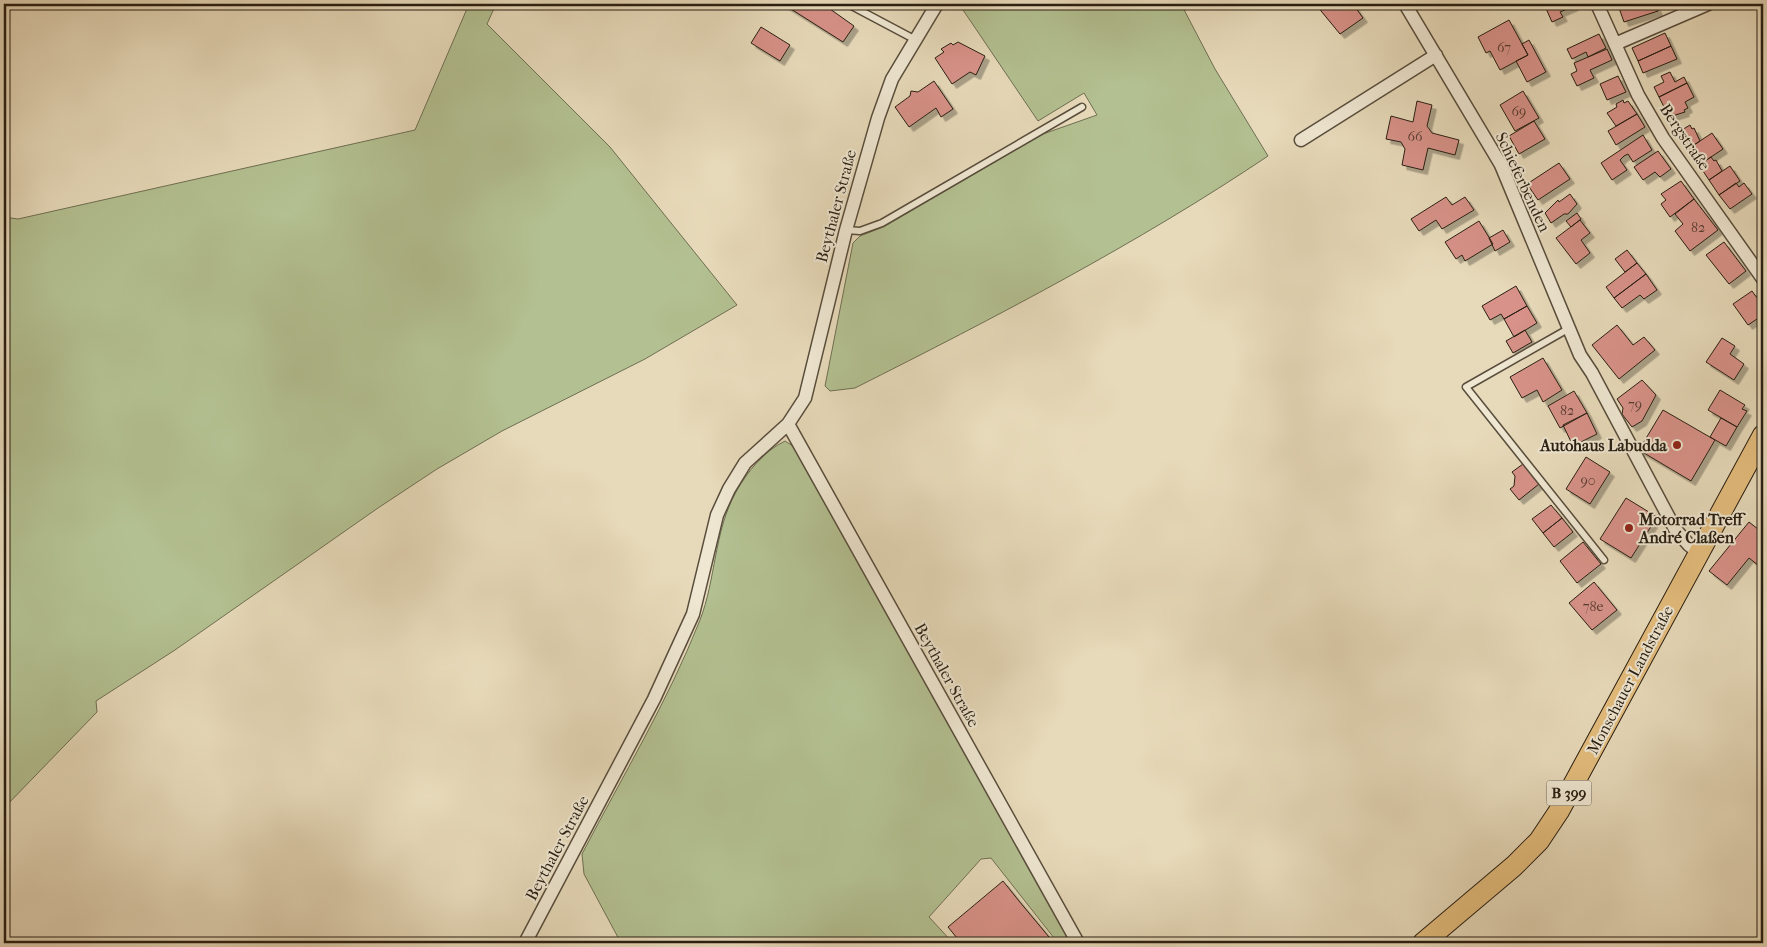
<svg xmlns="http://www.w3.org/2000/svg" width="1767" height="947" font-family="'IM FELL French Canon',serif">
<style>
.green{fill:#b3c091;stroke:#6e6f52}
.building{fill:#d89289;stroke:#281e12;filter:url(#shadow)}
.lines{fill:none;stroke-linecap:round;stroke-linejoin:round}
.lane-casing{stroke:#584d3c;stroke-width:9}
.street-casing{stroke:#584d3c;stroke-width:15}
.primary-casing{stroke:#281e12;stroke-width:22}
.lane{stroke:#efe7d2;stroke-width:6}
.street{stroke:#efe7d2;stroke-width:12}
.primary{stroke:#e4bd7d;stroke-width:20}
.poi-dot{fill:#8f2418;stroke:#efe7d2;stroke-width:2}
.labels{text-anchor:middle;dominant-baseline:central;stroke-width:4;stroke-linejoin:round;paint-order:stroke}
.number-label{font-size:14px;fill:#543b30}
.shield{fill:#efe7d2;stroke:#645a4c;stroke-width:1}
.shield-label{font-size:15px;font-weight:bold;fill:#281e12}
.street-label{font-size:16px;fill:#281e12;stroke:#efe7d2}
.poi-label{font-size:16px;font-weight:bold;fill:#281e12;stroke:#efe7d2;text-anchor:end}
</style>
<defs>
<filter id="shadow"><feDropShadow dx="4.5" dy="4.5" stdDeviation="0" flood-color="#0004"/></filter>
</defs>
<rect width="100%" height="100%" fill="#e7daba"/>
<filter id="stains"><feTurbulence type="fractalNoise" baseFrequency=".004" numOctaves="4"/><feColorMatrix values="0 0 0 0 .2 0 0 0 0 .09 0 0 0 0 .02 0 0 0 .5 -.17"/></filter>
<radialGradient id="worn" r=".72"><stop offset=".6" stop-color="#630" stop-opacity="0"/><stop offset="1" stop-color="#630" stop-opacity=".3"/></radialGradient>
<path class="green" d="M469,4H496L487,24L610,147L737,305L645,359L502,431L437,469L378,508L175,650L96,701L97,712L4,808V217L18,219L415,130Z
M959,4H1181L1215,69L1268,156C1137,244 996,317 855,388L830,391L825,386L853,243L860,236L883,227L1043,134L1097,115L1084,93L1038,121Z
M785,441L796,448L1074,943H1058L991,858L981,859L929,917L953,943H621L584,874L582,854C622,777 668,701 700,620C716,579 714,531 736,492C747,472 764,451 785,441Z"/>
<path class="building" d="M783,4H823L854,26L843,42Z
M1321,4H1353L1363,18L1340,34L1317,6Z
M1544,4H1573L1574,6L1560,12L1563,17L1552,22Z
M1655,4L1658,11L1624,22L1618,5Z
M1509,20L1528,55L1500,70L1490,51L1486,53L1478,37Z
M761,27L790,45L780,61L751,43Z
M1665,33L1671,46L1638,61L1632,48Z
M1599,34L1606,48L1588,57L1586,52L1572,59L1567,49Z
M1529,40L1546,72L1527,82L1516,61L1528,55L1522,44Z
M958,42L985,56L976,75L970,72L952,84L935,58L944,52L941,49L951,43L953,45Z
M1671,46L1677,59L1643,73L1638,61Z
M1607,49L1612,60L1590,70L1594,78L1577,86L1571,74L1577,71L1574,63Z
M1670,72L1675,82L1684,77L1687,83L1659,97L1654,87L1664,82L1661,76Z
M1618,76L1626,92L1607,100L1600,84Z
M934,81L953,109L941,117L936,108L909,127L895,107L910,96L911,91L918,92Z
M1687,83L1694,97L1685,102L1688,108L1684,110L1685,112L1669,117L1659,97Z
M1523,91L1539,118L1515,131L1500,105Z
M1623,100L1624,103L1628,101L1637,114L1616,126L1607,113L1617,107L1616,104Z
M1417,101L1432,105L1427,126L1432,133L1459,140L1455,155L1428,148L1423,170L1402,165L1405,149L1401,142L1386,139L1391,116L1413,122Z
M1637,114L1645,127L1616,145L1608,131Z
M1534,121L1545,139L1519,154L1509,136Z
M1690,125L1692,129L1694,128L1700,141L1688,149L1677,133Z
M1712,133L1723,149L1699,165L1688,149Z
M1643,135L1652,150L1633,162L1628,154L1624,156L1620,160L1627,170L1612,180L1601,163Z
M1658,151L1671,169L1660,177L1655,172L1643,180L1634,167Z
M1711,157L1714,161L1716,160L1722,171L1709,180L1699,165Z
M1559,163L1570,179L1538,200L1527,184Z
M1730,166L1740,181L1719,195L1709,180Z
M1681,181L1694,199L1670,217L1661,204L1666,200L1661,194Z
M1736,183L1739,187L1744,183L1752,194L1730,209L1719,195Z
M1570,194L1577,204L1568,214H1564L1551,223L1545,213L1558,200L1559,202Z
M1446,197L1452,205L1465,197L1474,210L1442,229L1436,220L1419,231L1411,219Z
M1694,199L1718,230L1690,251L1675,231L1683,224L1675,214Z
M1577,213L1581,219L1571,227L1566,221Z
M1580,220L1590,233L1581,240L1590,253L1576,264L1556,238Z
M1479,221L1493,244L1465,261L1462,255L1456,259L1445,242Z
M1503,230L1510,242L1495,251L1489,238Z
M1724,242L1746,271L1729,284L1706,255Z
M1627,250L1637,263L1625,272L1615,259Z
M1637,263L1646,274L1614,298L1606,287Z
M1646,274L1657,290L1644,299L1640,295L1622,308L1614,298Z
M1516,286L1527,306L1504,319L1501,314L1490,320L1482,306Z
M1752,291L1763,306V315L1748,325L1733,304Z
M1527,306L1537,323L1514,337L1504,319Z
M1617,325L1633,345L1644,337L1655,350L1619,379L1592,345Z
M1525,330L1532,342L1513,353L1506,341Z
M1722,338L1735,346L1730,354L1744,364L1734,380L1706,362Z
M1543,358L1562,390L1543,402L1537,390L1522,398L1510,377Z
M1642,380L1656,395L1642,421L1632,427L1622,414L1623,408L1617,399Z
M1720,390L1745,405L1742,409L1747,411L1737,427L1708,410Z
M1574,391L1587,413L1560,428L1548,406Z
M1663,410L1715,440L1691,481L1639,450Z
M1587,413L1597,434L1573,446L1563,425Z
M1721,418L1737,427L1726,446L1710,437Z
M1586,457L1610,472L1590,504L1566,489Z
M1523,464L1539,484L1519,500L1510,489L1514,486L1515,476L1512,472Z
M1626,498L1657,517L1631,558L1600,539Z
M1551,505L1562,518L1543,533L1532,519Z
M1562,518L1573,532L1554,547L1543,533Z
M1749,522L1763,533V569L1749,558L1727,585L1709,571Z
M1583,542L1601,564L1577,583L1560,561Z
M1594,582L1617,610L1592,630L1569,603Z
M1003,881L1019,901L1054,943H961L948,927Z"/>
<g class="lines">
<g class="lane-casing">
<path id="lane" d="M848,4L914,39
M846,230L860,231L882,223L1082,107
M1568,329L1466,387L1604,560"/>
</g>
<g class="street-casing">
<path id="street" d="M1405,4L1501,165L1580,355L1592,373L1675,529L1689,545L1699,553
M1597,4L1638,95L1663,138L1763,279
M1615,44L1708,4
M1301,140L1436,55
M788,424L1078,943
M525,943L654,699L693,614L717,515L729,489L745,463L788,424L805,398L846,230L878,118L892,79L937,4"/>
</g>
<g class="primary-casing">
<path id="primary" d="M1423,943L1514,866L1539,841L1559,811L1763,435"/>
</g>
<use href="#lane" class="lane"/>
<use href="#street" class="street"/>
<use href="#primary" class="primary"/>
</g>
<g class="poi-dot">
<circle cx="1677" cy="445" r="5"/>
<circle cx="1629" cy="528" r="5"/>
</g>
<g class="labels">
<g class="number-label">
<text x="1504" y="47">67</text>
<text x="1519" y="111">69</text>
<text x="1415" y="136">66</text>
<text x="1698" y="227">82</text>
<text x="1635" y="404">79</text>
<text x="1567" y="410">82</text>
<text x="1588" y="480">90</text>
<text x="1593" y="606">78e</text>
</g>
<rect class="shield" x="1546.5" y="780.5" width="45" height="25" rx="4"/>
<g class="shield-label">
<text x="1569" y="793">B 399</text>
</g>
<g class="street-label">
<text transform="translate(1685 137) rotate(56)">Bergstraße</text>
<text transform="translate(1523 182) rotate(65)">Schieferbenden</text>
<text transform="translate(836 206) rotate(-75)">Beythaler Straße</text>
<text transform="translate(947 675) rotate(61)">Beythaler Straße</text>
<text transform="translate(1630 680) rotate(-62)">Monschauer Landstraße</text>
<text transform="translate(557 848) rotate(-62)">Beythaler Straße</text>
</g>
<g class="poi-label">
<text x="1667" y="445">Autohaus Labudda</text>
<text x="1639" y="519" text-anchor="start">Motorrad Treff<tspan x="1639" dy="18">André Claßen</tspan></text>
</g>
</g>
<rect width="1767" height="947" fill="none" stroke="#e7daba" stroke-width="20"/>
<rect x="5" y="5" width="1757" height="937" fill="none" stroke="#281e12" stroke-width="2.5"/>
<rect x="10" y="10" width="1747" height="927" fill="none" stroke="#281e12"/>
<rect width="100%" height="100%" filter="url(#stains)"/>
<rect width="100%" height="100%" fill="url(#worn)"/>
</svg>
